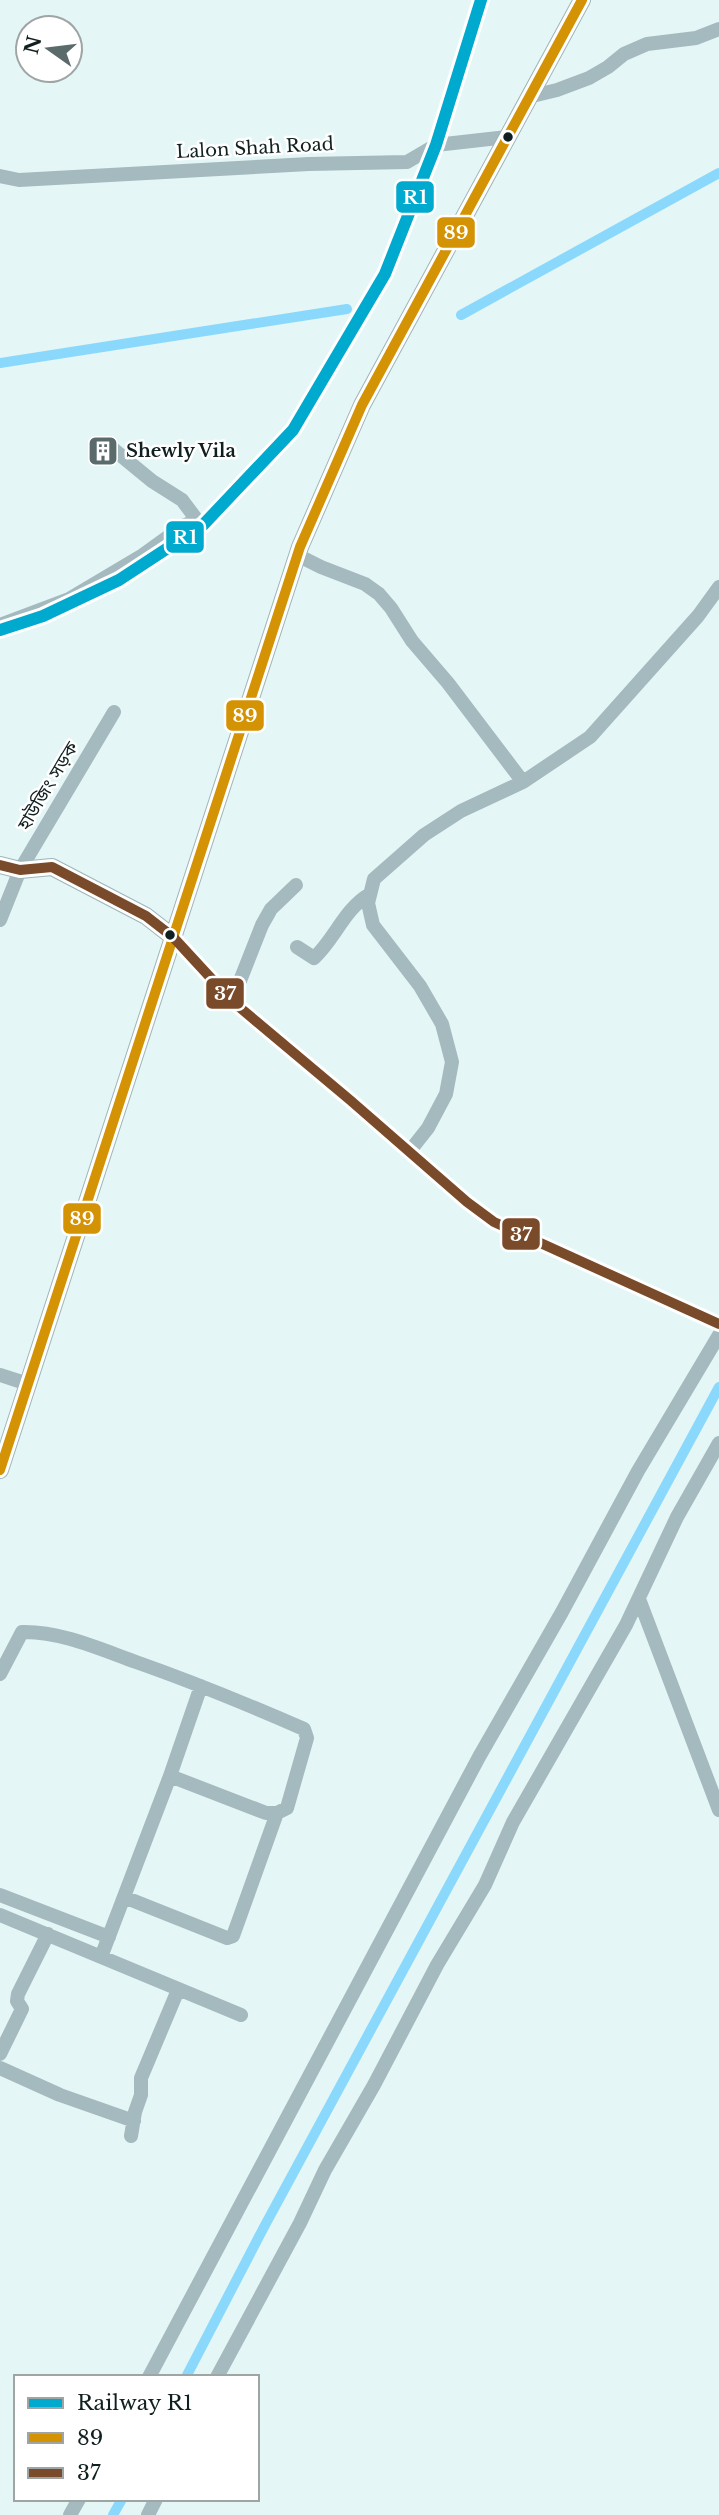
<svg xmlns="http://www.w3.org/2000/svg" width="719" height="2515" font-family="'Libre Baskerville','Noto Sans Bengali',serif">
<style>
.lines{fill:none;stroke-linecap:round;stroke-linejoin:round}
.canal{stroke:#8ad9fc;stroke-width:10}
.minor{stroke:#a4babf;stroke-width:14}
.major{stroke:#9fb5b7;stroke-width:18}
.bus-1-casing{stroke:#fff;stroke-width:16}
.bus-2-casing{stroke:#fff;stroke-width:16}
.bus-1{stroke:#d49205;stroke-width:10}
.bus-2{stroke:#7a4b2a;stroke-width:10}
.rail-1-casing{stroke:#fff;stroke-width:18}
.rail-1{stroke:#00a9ce;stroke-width:12}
.bus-dot{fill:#101f1f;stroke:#fff;stroke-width:2.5}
.labels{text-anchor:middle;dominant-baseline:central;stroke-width:5;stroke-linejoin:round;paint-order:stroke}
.street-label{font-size:18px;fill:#101f1f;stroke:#fff}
.poi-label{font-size:18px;font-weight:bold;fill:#101f1f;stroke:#fff;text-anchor:start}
.line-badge{stroke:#fff;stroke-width:2.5}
.badge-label{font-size:19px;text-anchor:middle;font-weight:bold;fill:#fff}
</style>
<rect width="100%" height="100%" fill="#e5f6f6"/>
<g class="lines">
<path class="canal" d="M461,315L719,173
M0,363L347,309
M186,2377L264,2227L719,1387
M113,2515L122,2499"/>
<path class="minor" d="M528,97L557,90L589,78L608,67L624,54L647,44L696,38L719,29
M0,176L19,180L309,164L407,162L436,145L507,137
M297,555L321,567L365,584L379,594L391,608L412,641L448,683L523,782
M0,625L69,599L143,555L183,526L197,520L182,500L152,481L107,444
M0,920L20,870L114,712
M173,937L232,1001L350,1100L467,1202L494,1222L719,1324
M297,947L314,958C335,939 344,909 370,894
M232,1001L262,925L271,909L296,885
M409,1152L428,1128L446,1094L452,1062L442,1024L420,986L373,925L368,903L374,879L424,835L461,811L523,782L590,737L698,616L719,587
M0,1375L28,1384
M639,1599L719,1810
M0,1674L22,1632C60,1631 100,1649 136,1662C193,1682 249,1705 304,1729L307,1738L287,1808L277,1813H266L170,1776
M0,1895L109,1937
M124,1897L227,1938L233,1936L277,1813
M0,1915L241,2015
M101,1957L170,1776L201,1686
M0,2054L22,2009L17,2001L18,1994L48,1934
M0,2068L60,2095L134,2121
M131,2136L135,2112L141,2095V2078L178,1990
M149,2377L479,1757L562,1612L638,1471L719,1335
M217,2377L300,2223L325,2170L374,2085L437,1965L485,1885L513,1822L626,1625L677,1517L719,1443
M70,2515L79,2499
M148,2515L156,2499"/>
<path class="major" d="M0,865L20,870L52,867L146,916L173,937
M0,1470L300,547L362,405L582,0"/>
<g class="bus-1-casing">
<path id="bus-1" d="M0,1470L300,547L362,405L582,0"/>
</g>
<g class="bus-2-casing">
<path id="bus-2" d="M0,865L20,870L52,867L146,916L173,937L232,1001L350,1100L467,1202L494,1222L719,1324"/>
</g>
<use href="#bus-1" class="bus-1"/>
<use href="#bus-2" class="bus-2"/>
<g class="rail-1-casing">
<path id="rail-1" d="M0,630L43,616L119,580L203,525L293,430L385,274L436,145L481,0"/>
</g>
<use href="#rail-1" class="rail-1"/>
</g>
<defs>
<g id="building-square" transform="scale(1.575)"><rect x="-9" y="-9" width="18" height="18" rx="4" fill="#5b6a6a" stroke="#fff"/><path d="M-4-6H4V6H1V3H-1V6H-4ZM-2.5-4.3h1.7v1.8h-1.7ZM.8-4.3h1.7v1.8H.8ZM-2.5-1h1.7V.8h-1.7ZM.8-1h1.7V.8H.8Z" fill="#fff"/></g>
</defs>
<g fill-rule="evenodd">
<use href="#building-square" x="103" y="451"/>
</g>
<g class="bus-dot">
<circle cx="508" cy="137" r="6"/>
<circle cx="170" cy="935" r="6"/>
</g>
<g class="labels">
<g class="street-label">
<text transform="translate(255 148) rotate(-3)">Lalon Shah Road</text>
<text transform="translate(48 786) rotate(-59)">হাউজিং সড়ক</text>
</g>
<g class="poi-label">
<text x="126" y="451">Shewly Vila</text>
</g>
</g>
<g class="line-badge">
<rect x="395" y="180" width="40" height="34" rx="7" fill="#00a9ce"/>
<rect x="436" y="216" width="40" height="33" rx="7" fill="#d49205"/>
<rect x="165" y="520" width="40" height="34" rx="7" fill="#00a9ce"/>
<rect x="225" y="699" width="40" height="33" rx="7" fill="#d49205"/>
<rect x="205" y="977" width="40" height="33" rx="7" fill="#7a4b2a"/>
<rect x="62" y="1202" width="40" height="33" rx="7" fill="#d49205"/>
<rect x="501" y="1217" width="40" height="34" rx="7" fill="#7a4b2a"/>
</g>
<g class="badge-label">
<text x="415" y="204">R1</text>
<text x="456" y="239">89</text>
<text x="185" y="544">R1</text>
<text x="245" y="722">89</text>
<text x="225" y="1000">37</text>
<text x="82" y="1225">89</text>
<text x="521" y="1241">37</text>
</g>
<rect x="14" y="2375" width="245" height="126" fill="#ffffff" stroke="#9fa5a5" stroke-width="2"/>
<rect x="28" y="2398" width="35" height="10" fill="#00a9ce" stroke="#9fa5a5" stroke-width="2"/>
<text x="77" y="2410" font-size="21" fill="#101f1f">Railway R1</text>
<rect x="28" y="2433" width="35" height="10" fill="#d49205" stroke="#9fa5a5" stroke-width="2"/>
<text x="77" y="2445" font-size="21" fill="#101f1f">89</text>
<rect x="28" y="2468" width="35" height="10" fill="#7a4b2a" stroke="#9fa5a5" stroke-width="2"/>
<text x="77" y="2480" font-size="21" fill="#101f1f">37</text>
<g transform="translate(49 49) rotate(284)"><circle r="33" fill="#ffffff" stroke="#9fa5a5" stroke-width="2"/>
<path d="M0-5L12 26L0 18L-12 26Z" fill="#5b6a6a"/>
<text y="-10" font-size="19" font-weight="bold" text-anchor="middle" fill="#101f1f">N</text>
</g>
</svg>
